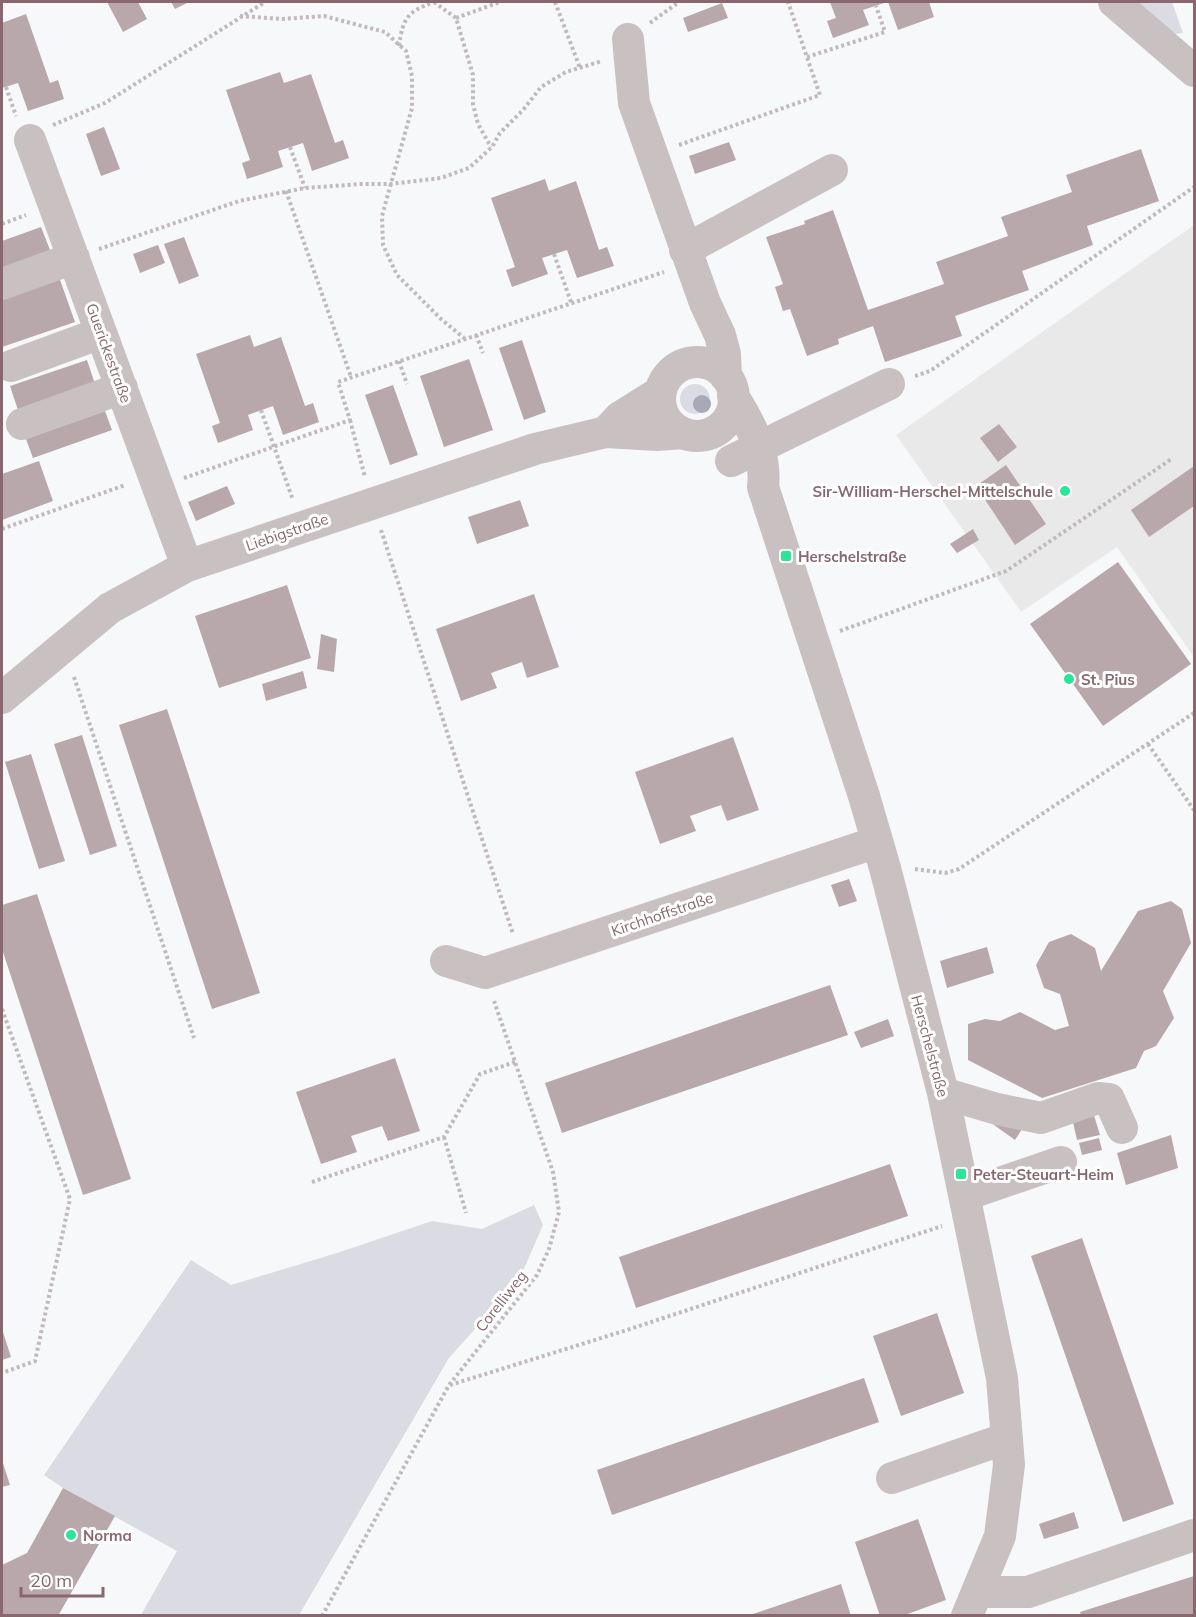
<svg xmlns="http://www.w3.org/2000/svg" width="1196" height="1617" font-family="Mulish,sans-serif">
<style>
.built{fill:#eae9ea}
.green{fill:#dbdbe3}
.building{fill:#b8a8ac}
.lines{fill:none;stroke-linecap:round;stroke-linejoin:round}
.path{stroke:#c1babc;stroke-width:4;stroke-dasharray:3 3;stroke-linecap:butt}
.minor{stroke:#c9c0c2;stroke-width:32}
.tree{fill:#a9a8b6}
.poi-dot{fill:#29e797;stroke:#fff;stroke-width:2}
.labels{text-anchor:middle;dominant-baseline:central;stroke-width:6;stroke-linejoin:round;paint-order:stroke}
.street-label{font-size:15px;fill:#88686e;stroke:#fff}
.poi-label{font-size:15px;font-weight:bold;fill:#88686e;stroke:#fff;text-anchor:start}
</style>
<rect width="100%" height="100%" fill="#f7f8f9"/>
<path class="built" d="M1194,225V657L1117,547L1021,612L896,435Z"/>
<path class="green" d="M1131,2H1172L1183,33L1174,34Z
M680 399a15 15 0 1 1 30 0a15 15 0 1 1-30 0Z
M534,1205L543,1225L519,1280L449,1358L299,1615H141L177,1551L63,1488L44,1475L191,1260L231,1285L337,1253L432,1221L482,1229Z"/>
<path class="building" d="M107,2H138L147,19L123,32Z
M171,2H189L175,9Z
M830,2H887L863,10L869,25L833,38L827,21L836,18Z
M888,2H929L934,17L898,30Z
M722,3L728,18L688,32L683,18Z
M26,14L50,83L58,80L64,99L28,111L18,83L2,88V23Z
M280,72L284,83L311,74L335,143L343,140L349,158L312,171L303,143L278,151L283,167L247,179L242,163L250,160L226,90Z
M104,127L120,169L101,176L86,134Z
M729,142L736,160L695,174L689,156Z
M1141,149L1159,201L1087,226L1093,245L1022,271L1029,290L955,316L962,336L885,362L873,326L838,339L839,344L807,356L790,309L783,311L775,287L783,284L766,237L805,224L804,221L833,210L868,310L944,284L936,262L1008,236L1001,217L1072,192L1066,175Z
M545,179L549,191L576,181L599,250L607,247L614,266L577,278L567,250L542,258L548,274L512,287L506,270L515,267L491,198Z
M41,227L50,250L2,268V241Z
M184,237L199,276L179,284L164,244Z
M158,245L165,263L140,273L133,254Z
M59,277L75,322L2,347V297Z
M250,335L254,347L281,337L305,406L313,403L319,422L283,435L273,406L248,415L253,430L218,443L212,426L220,423L196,354Z
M522,340L546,412L524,420L499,348Z
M469,359L493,430L444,447L420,376Z
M87,360L95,384L18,410L10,386Z
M393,385L418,455L390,465L365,395Z
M105,411L112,430L33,458L26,439Z
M999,424L1017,447L998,462L980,438Z
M39,461L53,501L2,520V474Z
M1006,465L1046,524L1015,545L976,486Z
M1194,466V506L1149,537L1131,510Z
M227,486L235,504L196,521L188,502Z
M520,500L529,526L477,544L468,517Z
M973,529L979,540L957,553L950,544Z
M1118,562L1191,664L1103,726L1030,624Z
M287,585L311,658L219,688L195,616Z
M534,594L559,667L527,678L522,662L491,673L497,688L461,701L436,629Z
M321,634L337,639L334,672L317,669Z
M303,671L307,688L266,701L262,684Z
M167,709L260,993L212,1009L119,725Z
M82,735L117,846L90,855L54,744Z
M733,737L759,810L727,821L721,805L690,816L696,831L660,844L635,772Z
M31,754L65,861L39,869L5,762Z
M849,879L857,901L839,907L831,885Z
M37,894L131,1179L83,1195L2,949V905Z
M1171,901L1182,909L1191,943L1163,991L1174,1018L1156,1046L1144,1051L1136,1068L1042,1098L968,1060V1024L985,1019L1000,1021L1020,1012L1055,1030L1069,1026L1060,994L1044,988L1036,965L1049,942L1071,934L1095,948L1101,971L1138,911Z
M987,947L994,973L947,988L940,961Z
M830,985L848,1035L562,1133L545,1083Z
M888,1019L894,1036L861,1048L854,1032Z
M395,1058L420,1131L388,1141L382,1126L351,1136L357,1152L321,1164L296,1092Z
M1093,1112L1100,1135L1077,1140L1072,1118Z
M1001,1115L1024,1126L1015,1140L994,1125Z
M1171,1135L1178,1168L1126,1185L1117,1153Z
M1099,1138L1102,1150L1082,1155L1079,1143Z
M890,1164L908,1216L636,1308L619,1257Z
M1082,1238L1174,1504L1123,1522L1031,1256Z
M937,1313L964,1393L901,1416L873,1336Z
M2,1329L11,1357L2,1360Z
M864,1378L879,1422L612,1515L597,1470Z
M2,1460L10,1485L2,1487Z
M63,1488L115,1516L58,1616H2V1565L27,1553Z
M1074,1512L1079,1528L1044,1539L1039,1524Z
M918,1519L946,1600L902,1616H880L855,1542Z
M1194,1576V1616H1081L1080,1612Z
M841,1584L851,1616H750V1615Z"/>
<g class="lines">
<path class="path" d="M434,2L456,18L473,75V104L478,124L491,147
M555,2L580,68
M240,16L282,19L324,16L385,32L406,51L412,76V108L382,216L383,245L397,275L441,319L464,338
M456,18L500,2
M650,23L679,2
M399,46C403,17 408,11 435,2
M807,57L885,32L876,6
M6,87L16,116
M53,125L105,103L265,2
M679,145L820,95L788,2
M290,147L305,188
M286,191L351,377
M2,224L26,215
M99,249L239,201L305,188L361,184H390L441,178L469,168L492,147L500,133L523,110L541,87L566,72L602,61
M554,254L571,302
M476,335L483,353
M399,361L407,384
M915,376L930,371L1194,187
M261,410L293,500
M350,420L365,477
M184,478L350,420L338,382L664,272
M2,529L125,485
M381,530L513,934
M840,631L1006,571L1173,458
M74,677L194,1038
M1148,744L1194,810
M915,869L945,873L959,869L1194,713
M2,1009L70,1199L35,1361L2,1373
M444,1137L466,1213
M312,1182L444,1137L480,1074L515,1062
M450,1385L627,1330L942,1226
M322,1616L449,1385L537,1275L549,1249L559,1212L553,1172L494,1001"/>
<path class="minor" d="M1114,2L1194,71
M628,39L634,103L705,303L720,335L725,354L726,377
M30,140L187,566
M685,250L832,170
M2,284L74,258
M660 399a37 37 0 1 1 74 0a37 37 0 1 1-74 0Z
M11,366L101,333
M733,396C750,423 767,454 763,487L864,796L885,868L943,1093L1002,1378L1009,1465L1000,1536L967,1616
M22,424L122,388
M606,432L620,417L660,392
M731,461L889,384
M2,698L110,608L187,566L535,449L606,432L657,435L683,433
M446,961L485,973L877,842
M943,1093L997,1109L1041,1118L1098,1098L1109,1099L1122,1128
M965,1195L1061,1162
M892,1478L1007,1438
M977,1592H1028L1194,1535"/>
</g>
<circle class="tree" cx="702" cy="404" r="9"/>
<g class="poi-dot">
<circle cx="1065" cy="491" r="6"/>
<rect x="780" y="550" width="12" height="12" rx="3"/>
<circle cx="1069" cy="679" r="6"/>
<rect x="955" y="1168" width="12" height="12" rx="3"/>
<circle cx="71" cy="1535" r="6"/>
</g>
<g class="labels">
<g class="street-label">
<text transform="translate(109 353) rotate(70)">Guerickestraße</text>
<text transform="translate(287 532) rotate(-19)">Liebigstraße</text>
<text transform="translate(662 914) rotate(-19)">Kirchhoffstraße</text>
<text transform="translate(930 1046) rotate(75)">Herschelstraße</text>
<text transform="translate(501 1301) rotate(-52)">Corelliweg</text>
</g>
<g class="poi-label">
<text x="1053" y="491" text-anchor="end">Sir-William-Herschel-Mittelschule</text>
<text x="798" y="556">Herschelstraße</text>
<text x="1081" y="679">St. Pius</text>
<text x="973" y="1174">Peter-Steuart-Heim</text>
<text x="83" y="1535">Norma</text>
</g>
</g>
<rect width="1196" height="1617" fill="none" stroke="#88686e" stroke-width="6"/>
<path d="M21 1587v9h82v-9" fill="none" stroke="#88686e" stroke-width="3"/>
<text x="30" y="1587" font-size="18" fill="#88686e" stroke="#ffffff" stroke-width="4.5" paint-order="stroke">20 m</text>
</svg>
